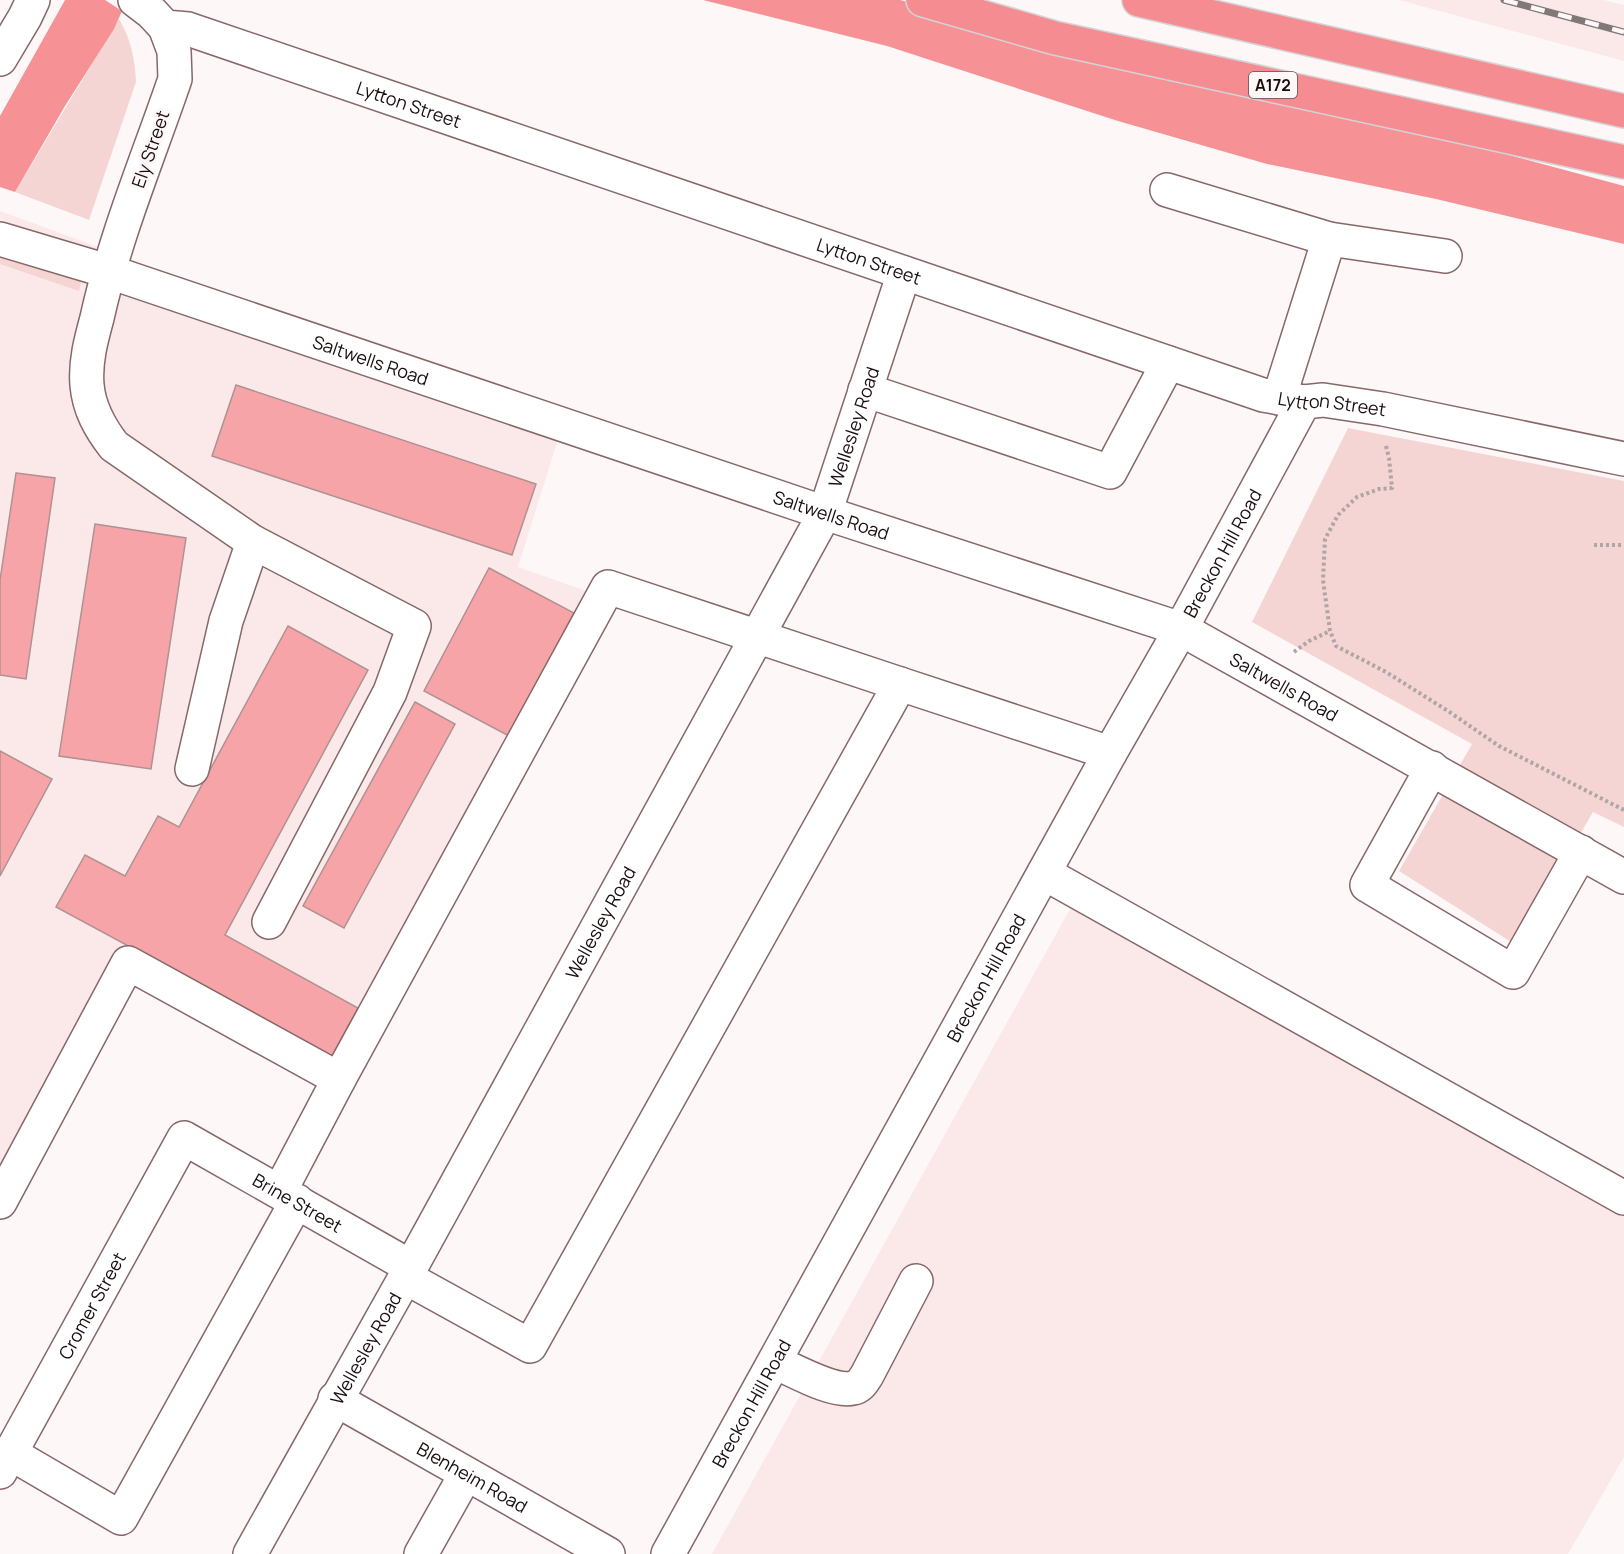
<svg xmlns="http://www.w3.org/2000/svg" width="1624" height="1554" font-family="Manrope,sans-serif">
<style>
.built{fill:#fbe9e9}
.green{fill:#f5d4d4}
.forest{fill:#f69296}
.building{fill:#f6a4a7;stroke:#b09191;stroke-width:1.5}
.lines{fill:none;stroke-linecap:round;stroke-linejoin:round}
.minor-casing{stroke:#866868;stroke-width:36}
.highway-casing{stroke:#d6d3d4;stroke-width:36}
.path{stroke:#aea5a5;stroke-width:4;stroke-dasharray:3 3;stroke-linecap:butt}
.minor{stroke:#fff;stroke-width:33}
.highway{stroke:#f48c91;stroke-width:33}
.rail-casing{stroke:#817878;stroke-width:7}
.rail{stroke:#fef7f7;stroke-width:4.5;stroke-dasharray:14;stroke-linecap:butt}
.labels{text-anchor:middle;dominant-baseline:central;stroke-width:6;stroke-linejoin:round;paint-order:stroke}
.shield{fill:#fef7f7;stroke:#5e5354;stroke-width:1.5}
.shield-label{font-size:16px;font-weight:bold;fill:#190d0e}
.street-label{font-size:18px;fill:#190d0e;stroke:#fef7f7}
</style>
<rect width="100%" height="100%" fill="#fef7f7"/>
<path class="built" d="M1399,0H1604L1624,5V61Z
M0,211L131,259L559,436L518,567L595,594L336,1084L116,969L0,1182Z
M1076,898L1624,1209V1457L1568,1554H712Z"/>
<path class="green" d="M119,19C131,39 135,59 136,82L89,220L15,192Z
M0,251L81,281L79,291L0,264Z
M1348,428L1624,481V827L1593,812L1516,945L1399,871L1472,744L1252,622Z"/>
<path class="forest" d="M65,0H105L122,11L114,29L65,106L15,192L0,187V116Z
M703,0H900L1465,143L1624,186V244L1436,199L1267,164L1118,121L887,46Z"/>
<path class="building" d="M236,385L536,484L512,555L212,456Z
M16,473L55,478L26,679L0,675V580Z
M95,524L186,538L151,769L59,756Z
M489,568L574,613L509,736L424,691Z
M288,626L368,670L225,935L358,1008L332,1056L56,907L85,855L125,876L158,816L179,827Z
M415,702L455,724L344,928L303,906Z
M0,751L52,779L0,876Z"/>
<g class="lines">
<g class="minor-casing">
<g id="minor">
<path id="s1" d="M135,0L152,13L165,27L188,29L1263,395L1304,402L1323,400L1383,409L1624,459"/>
<path d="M165,27L174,51L175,79C148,158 115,236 97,318C91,340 85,362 87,385C89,409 100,428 114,446L253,542L414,626L390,692L269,922"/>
<path d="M0,59L25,17L33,0"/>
<path d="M1167,190L1329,239L1445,256"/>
<path id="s2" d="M0,239L107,271L825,513L1181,629L1624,877"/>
<path d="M865,390L1110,472L1168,363"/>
<path d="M1279,398L1329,239"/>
<path d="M1432,768L1367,885L1513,972L1581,852"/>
<path d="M192,769L226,621L253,542"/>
<path d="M1044,873L1624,1198"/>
<path d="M280,1191L339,1079L608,587L900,684"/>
<path d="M0,1202L128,963L339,1079"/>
<path d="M405,1277L530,1346L900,684L1110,753"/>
<path d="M775,1362C794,1370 833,1393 853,1388C860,1387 863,1381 867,1375L916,1281"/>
<path id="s3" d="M335,1399L608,1554"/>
<path d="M10,1453L121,1518L297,1201"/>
<path id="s4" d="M0,1472L184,1138L411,1267"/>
<path id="s5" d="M250,1554L411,1267L825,513L904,273"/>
<path d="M421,1554L466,1474"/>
<path id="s6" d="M668,1554L1110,753L1181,629L1304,402"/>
</g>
</g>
<g class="highway-casing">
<path id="highway" d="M923,0L1055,38L1624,162
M1139,0L1624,111"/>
</g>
<path class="path" d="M1386,446L1389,458L1392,488L1379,489L1357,497L1338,515L1325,539L1323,580L1330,631L1336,646L1386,672L1448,711L1499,746L1624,810
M1594,545H1624
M1294,652L1309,641L1330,631"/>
<use href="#minor" class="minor"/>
<use href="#highway" class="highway"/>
<g class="rail-casing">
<path id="rail" d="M1504,0L1624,32"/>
</g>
<use href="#rail" class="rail"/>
</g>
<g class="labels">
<rect class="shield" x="1249" y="72" width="48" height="26" rx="4.5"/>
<g class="shield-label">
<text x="1273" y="85">A172</text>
</g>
<g class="street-label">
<text stroke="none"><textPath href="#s1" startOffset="297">Lytton Street</textPath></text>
<text transform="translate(150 149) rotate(-71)">Ely Street</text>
<text stroke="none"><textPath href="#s1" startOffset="783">Lytton Street</textPath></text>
<text stroke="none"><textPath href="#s2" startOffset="390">Saltwells Road</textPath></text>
<text stroke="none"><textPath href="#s1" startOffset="1269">Lytton Street</textPath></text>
<text stroke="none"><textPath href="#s5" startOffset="1280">Wellesley Road</textPath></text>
<text stroke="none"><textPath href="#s2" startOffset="876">Saltwells Road</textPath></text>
<text stroke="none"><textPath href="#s6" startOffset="1144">Breckon Hill Road</textPath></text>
<text stroke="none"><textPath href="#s2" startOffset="1362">Saltwells Road</textPath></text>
<text stroke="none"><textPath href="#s5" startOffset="722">Wellesley Road</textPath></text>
<text stroke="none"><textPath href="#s6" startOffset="658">Breckon Hill Road</textPath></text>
<text stroke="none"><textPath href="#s4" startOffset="512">Brine Street</textPath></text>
<text stroke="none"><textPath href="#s4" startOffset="190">Cromer Street</textPath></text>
<text stroke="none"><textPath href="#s5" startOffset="236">Wellesley Road</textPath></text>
<text stroke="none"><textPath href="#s6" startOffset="172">Breckon Hill Road</textPath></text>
<text stroke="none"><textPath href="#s3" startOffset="158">Blenheim Road</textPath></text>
</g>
</g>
</svg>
